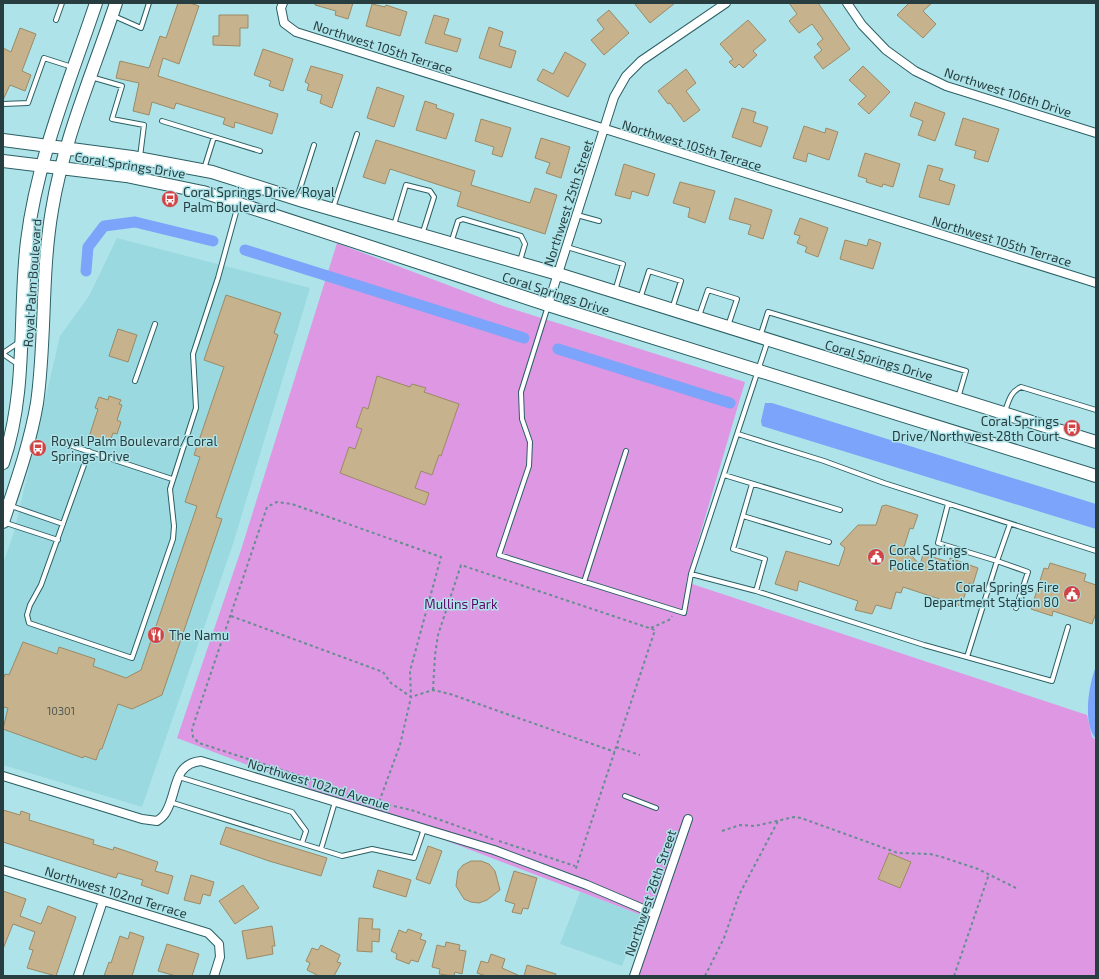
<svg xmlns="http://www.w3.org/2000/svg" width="1099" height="979" font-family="'Exo 2',sans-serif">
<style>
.built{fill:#99d9df}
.green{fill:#dd97e3}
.water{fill:#7ba4fa}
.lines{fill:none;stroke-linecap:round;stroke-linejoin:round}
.canal{stroke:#7ba4fa;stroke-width:11}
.building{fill:#c6b28c;stroke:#9c8a65}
.service-casing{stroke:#2b5f64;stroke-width:6}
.minor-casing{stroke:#2b5f64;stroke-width:10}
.secondary-casing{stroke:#2b5f64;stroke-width:14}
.path{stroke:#678d90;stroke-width:2;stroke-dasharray:3 3;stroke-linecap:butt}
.service{stroke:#fff;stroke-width:4}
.minor{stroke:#fff;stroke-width:8}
.secondary{stroke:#fff;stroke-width:12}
.labels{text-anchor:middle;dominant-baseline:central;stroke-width:3;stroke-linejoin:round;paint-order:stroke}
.number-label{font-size:11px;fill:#4f5a52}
.street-label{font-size:13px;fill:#273d3f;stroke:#aee4e9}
.poi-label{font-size:13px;fill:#273d3f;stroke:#aee4e9;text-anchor:start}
.park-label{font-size:13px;fill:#5f0768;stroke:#aee4e9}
</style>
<rect width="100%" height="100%" fill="#aee4e9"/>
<path class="built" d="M117,238L310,288L233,544L142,807L3,765V564L14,532L60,336L89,296Z
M580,892L641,915L622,966L560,944Z"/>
<path class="green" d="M337,243L503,306L745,382L686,582L1087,715L1092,737L1096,740V976H629L649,918L177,738L241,550Z"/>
<path class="water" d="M765,403H772L1096,504V529L762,426L761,421Z
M1096,666V739C1082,723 1089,684 1096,666Z"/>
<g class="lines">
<path class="canal" d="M245,250L524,338
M86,271L88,247L104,226L135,222L213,241
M558,349L730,403"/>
</g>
<path class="building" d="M178,3H190L199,6L179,64L163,58L158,76L278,114L272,134L235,122L234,128L223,124L225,118L176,103L174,109L152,102L149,115L133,111L139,83L116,78L120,61L149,68L160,36L166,38Z
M315,3H353L348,19L335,15L336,11L315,5Z
M634,3H675L650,23Z
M789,3H818L850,49L823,69L814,57L822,50L817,44L823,39L812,24L799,33L789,21L797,14Z
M909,3H932L923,11L936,24L923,38L897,15Z
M372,4L385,7L386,5L407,12L400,36L366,26Z
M609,10L629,33L604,55L591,40L604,29L597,20Z
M219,15H248V28H240V46L213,45V36H219Z
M434,15L449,19L444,34L461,39L457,52L425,43Z
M748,20L766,40L753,51L757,55L743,68L739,64L735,68L729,62L733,59L720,44Z
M489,27L503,32L499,46L516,51L511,68L479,58Z
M20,28L36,34L22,71L31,75L25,91L10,85L3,100V48L11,52Z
M263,49L293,59L283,91L269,86L271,81L254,75Z
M565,52L586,64L568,97L537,80L543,69L553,74Z
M311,66L343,75L332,108L320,103L322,95L307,90L309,84L305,82Z
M863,66L890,92L869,114L858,104L866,96L849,80Z
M686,69L696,83L686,91L700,110L684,122L670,103L668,104L658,91Z
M377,87L404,96L394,127L367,118Z
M425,101L437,105L436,108L454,114L446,139L416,130Z
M915,102L945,113L935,141L918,135L923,121L910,116Z
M742,108L756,112L753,122L768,127L761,147L732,137Z
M963,118L999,129L988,162L974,158L976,151L955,145Z
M481,119L511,128L502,157L492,154L494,147L475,141Z
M804,126L825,133L826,128L838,132L829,160L808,153L806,162L793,158Z
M541,138L570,147L561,178L546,173L550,163L535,158Z
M376,140L475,171L471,185L530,203L535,188L557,195L545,234L457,206L461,192L390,169L385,184L363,177Z
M865,153L900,164L893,187L883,184L882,187L866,182L867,179L858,176Z
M624,164L655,174L648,196L632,191L630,199L615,195Z
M928,165L943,169L939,180L955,185L949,205L919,197Z
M680,182L715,191L705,223L688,217L690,208L673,203Z
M735,198L772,210L763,239L748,234L751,225L729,219Z
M800,218L828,228L818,257L805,252L807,247L797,243L800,236L794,234Z
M869,239L881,243L873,269L840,259L845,240L867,246Z
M226,295L281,313L274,333L278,335L216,517L222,519L162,695L132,709L118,704L102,749H100L96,760L84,756L83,758L3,729L8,708L3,707V680L5,674L9,675L23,642L57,654L59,647L95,659L93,666L126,678L141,670L197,506L185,502L200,457L194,455L224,367L204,360Z
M118,329L137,335L128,362L109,356Z
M377,376L410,387L412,384L426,388L424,392L459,404L441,456L439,455L432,475L421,471L415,488L429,493L425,505L340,473L349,447L355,449L362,429L356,427L363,407L368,409Z
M109,396L121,400L119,404L122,405L117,420L121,422L117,434L113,433L109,444L107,443L105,447L94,443L95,439L89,437L98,409L95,408L99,397L108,400Z
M886,505L918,515L913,529L910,528L904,547L920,565L923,554L949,562L950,558L978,568L973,584L969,583L961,606L903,587L901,593L896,592L891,609L876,605L872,614L855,610L858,601L799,581L797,591L775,584L786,551L839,566L845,548L840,544L858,525H876L882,506Z
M1050,563L1086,574L1084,581L1096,585V613L1092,624L1053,611L1052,616L1031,609L1044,568L1048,569Z
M3,810L20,815L21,811L30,814L29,820L94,840L93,844L113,850L114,847L158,862L155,871L173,876L168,894L141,885L143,880L118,873L116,878L3,842Z
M226,827L327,858L321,876L269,861L220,844Z
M428,846L442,851L430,884L416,879Z
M889,853L911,862L900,888L878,879Z
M471,861H481L489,864L495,871L500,890L487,900L479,903L471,902L464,899L456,886L458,871L463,865Z
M378,870L411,880L406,897L373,887Z
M514,871L537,878L528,909L523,908L521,914L512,912L515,904L505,901Z
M191,875L214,882L210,896L203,894L200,904L184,900Z
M243,885L259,908L235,924L219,901Z
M3,891L26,899L20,916L41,924L48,906L76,917L56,976L27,968L33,950L29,949L35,932L13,924L3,949Z
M359,918L373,919L372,929H380L379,942L372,941V952L357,951Z
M272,926L275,946H272L273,954L247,959L242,931Z
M408,929L422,934L420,939L426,941L418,962L411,960L409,964L396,959L397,954L391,951L399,930L406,933Z
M130,932L144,937L132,976H104L109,962L111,963L120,936L128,939Z
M446,942L460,945L459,950L466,951L462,974L455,972L454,976L439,974L440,969L432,967L437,945L445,947Z
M167,944L199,954L192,976H176L158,971Z
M321,945L340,955L337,962L341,963L334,976H319L307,970L310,963L306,961L312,948L318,950Z
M491,954L505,959L502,968L520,976H486L477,973L481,961L488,963Z
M527,965L556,974L555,976H524Z"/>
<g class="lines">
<g class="service-casing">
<path id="service" d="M114,16L141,28L149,3
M56,20L62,3
M91,77L122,86L112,119L144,125L140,157
M3,104L28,103L44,58L72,67
M162,121L260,151
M204,169L214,137
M297,198L314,145
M333,208L357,134
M577,215L599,221
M394,225L406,185L430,191L434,197L422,235
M451,243L458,221L463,219L521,236L525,244L520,261
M567,247L623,264L615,291
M640,299L649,271L681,281L672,309
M548,306L521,392L522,419L530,442L529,466L499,555L684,613L691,574L768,340
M699,316L708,290L737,299L728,326
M760,337L768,312L966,371L958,398
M3,353L18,343
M3,354L19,365
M135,381L155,324
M1005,411C1009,401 1010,392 1021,387L1096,410
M738,434L824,461L884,483L1096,551
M63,443L172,479
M89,451L41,585L30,605L27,615L29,623L132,658L173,539L174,526L170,489L196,408L193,354L218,278L238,205
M724,475L840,510
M948,504L938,543L997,561L1010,524
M11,506L63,524
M743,516L829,542
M3,522L58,540
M691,574L756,591L765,559L733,549L752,484
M584,582L626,451
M756,591L924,645L1052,681L1068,627
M967,657L997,561L1028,572L1016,608
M179,777L292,812L306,831L302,843
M625,796L656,808
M170,802L342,856L372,849L414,858L424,829
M321,849L335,802"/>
</g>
<g class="minor-casing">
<path id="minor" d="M283,3L281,8L284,23L296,32L1096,283
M847,3L862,25L886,50L915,71L946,86L1096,133
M548,305L614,97L626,76L641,61L726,3
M3,776L142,819L157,821C160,819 164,816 166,812C178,792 172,764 201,761L494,850L587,885L655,914
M3,870L208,933L219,944L220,957L214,976
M78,976L103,901
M634,976L688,819"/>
</g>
<g class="secondary-casing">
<path id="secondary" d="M3,140L132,157L212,172L303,201L558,274L1096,442
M3,161L126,176L203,192L548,305L1096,476
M3,463C28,390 18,315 27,241C37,159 70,81 96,3
M3,522C16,483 30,444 37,403C46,339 41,274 52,210C63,141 94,70 116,3"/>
</g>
<path class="path" d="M231,616L383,672L391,683L411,697L433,690L450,694L615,752
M651,628L669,620L672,616
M433,690L435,655L438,635L461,565L655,630L575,871
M616,747L640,755
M377,807L379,802L400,745L411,697L410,671L441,557L292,504L277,502L267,507L192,729L193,737L199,743L337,788C357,801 390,804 414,811C441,820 469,830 495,840
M722,831L740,825L755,826L794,817L801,818L898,853L930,854L942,857L978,869L1018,889
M499,841L575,866
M705,976L724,938L739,895L778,821
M954,976L989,874"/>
<use href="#service" class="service"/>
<use href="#minor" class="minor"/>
<use href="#secondary" class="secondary"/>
</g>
<defs>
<g id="bus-disc" transform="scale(0.9)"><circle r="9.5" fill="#d24345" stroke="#aee4e9"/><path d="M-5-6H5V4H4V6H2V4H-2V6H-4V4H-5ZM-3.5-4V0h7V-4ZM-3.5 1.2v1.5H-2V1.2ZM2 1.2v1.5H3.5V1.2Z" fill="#fff"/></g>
<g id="civic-disc" transform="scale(0.9)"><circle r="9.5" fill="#d24345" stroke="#aee4e9"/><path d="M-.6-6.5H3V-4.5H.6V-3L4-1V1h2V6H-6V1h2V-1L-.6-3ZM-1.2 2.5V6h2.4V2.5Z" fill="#fff"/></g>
<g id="restaurant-disc" transform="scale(0.9)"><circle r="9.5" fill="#d24345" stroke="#aee4e9"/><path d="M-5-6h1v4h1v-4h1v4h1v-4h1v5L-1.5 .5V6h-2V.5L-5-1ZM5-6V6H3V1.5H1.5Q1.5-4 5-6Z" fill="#fff"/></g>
</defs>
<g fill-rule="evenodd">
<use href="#bus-disc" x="170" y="199"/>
<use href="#bus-disc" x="1072" y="428"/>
<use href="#bus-disc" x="38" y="448"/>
<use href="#civic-disc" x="876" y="557"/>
<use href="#civic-disc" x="1072" y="594"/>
<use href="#restaurant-disc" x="156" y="635"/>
</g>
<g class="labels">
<g class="number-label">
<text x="61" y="710">10301</text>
</g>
<g class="street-label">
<text transform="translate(383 47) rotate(18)">Northwest 105th Terrace</text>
<text transform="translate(1008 92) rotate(18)">Northwest 106th Drive</text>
<text transform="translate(692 145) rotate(17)">Northwest 105th Terrace</text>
<text transform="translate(130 165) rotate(9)">Coral Springs Drive</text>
<text transform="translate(568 203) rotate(-72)">Northwest 25th Street</text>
<text transform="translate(1002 241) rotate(17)">Northwest 105th Terrace</text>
<text transform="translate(32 283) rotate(-86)">Royal Palm Boulevard</text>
<text transform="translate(556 293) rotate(18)">Coral Springs Drive</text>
<text transform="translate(879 360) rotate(17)">Coral Springs Drive</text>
<text transform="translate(319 784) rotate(17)">Northwest 102nd Avenue</text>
<text transform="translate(116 892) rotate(17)">Northwest 102nd Terrace</text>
<text transform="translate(650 893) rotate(-71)">Northwest 26th Street</text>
</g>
<g class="poi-label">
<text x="183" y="192">Coral Springs Drive/Royal<tspan x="183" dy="15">Palm Boulevard</tspan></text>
<text x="1059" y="421" text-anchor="end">Coral Springs<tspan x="1059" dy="15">Drive/Northwest 28th Court</tspan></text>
<text x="51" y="441">Royal Palm Boulevard/Coral<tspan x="51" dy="15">Springs Drive</tspan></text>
<text x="889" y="550">Coral Springs<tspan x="889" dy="15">Police Station</tspan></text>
<text x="1059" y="587" text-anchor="end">Coral Springs Fire<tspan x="1059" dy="15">Department Station 80</tspan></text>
<text x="169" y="635">The Namu</text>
</g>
<g class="park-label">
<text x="461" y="604">Mullins Park</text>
</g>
</g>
<rect width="1099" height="979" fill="none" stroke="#273d3f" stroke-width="8"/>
</svg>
